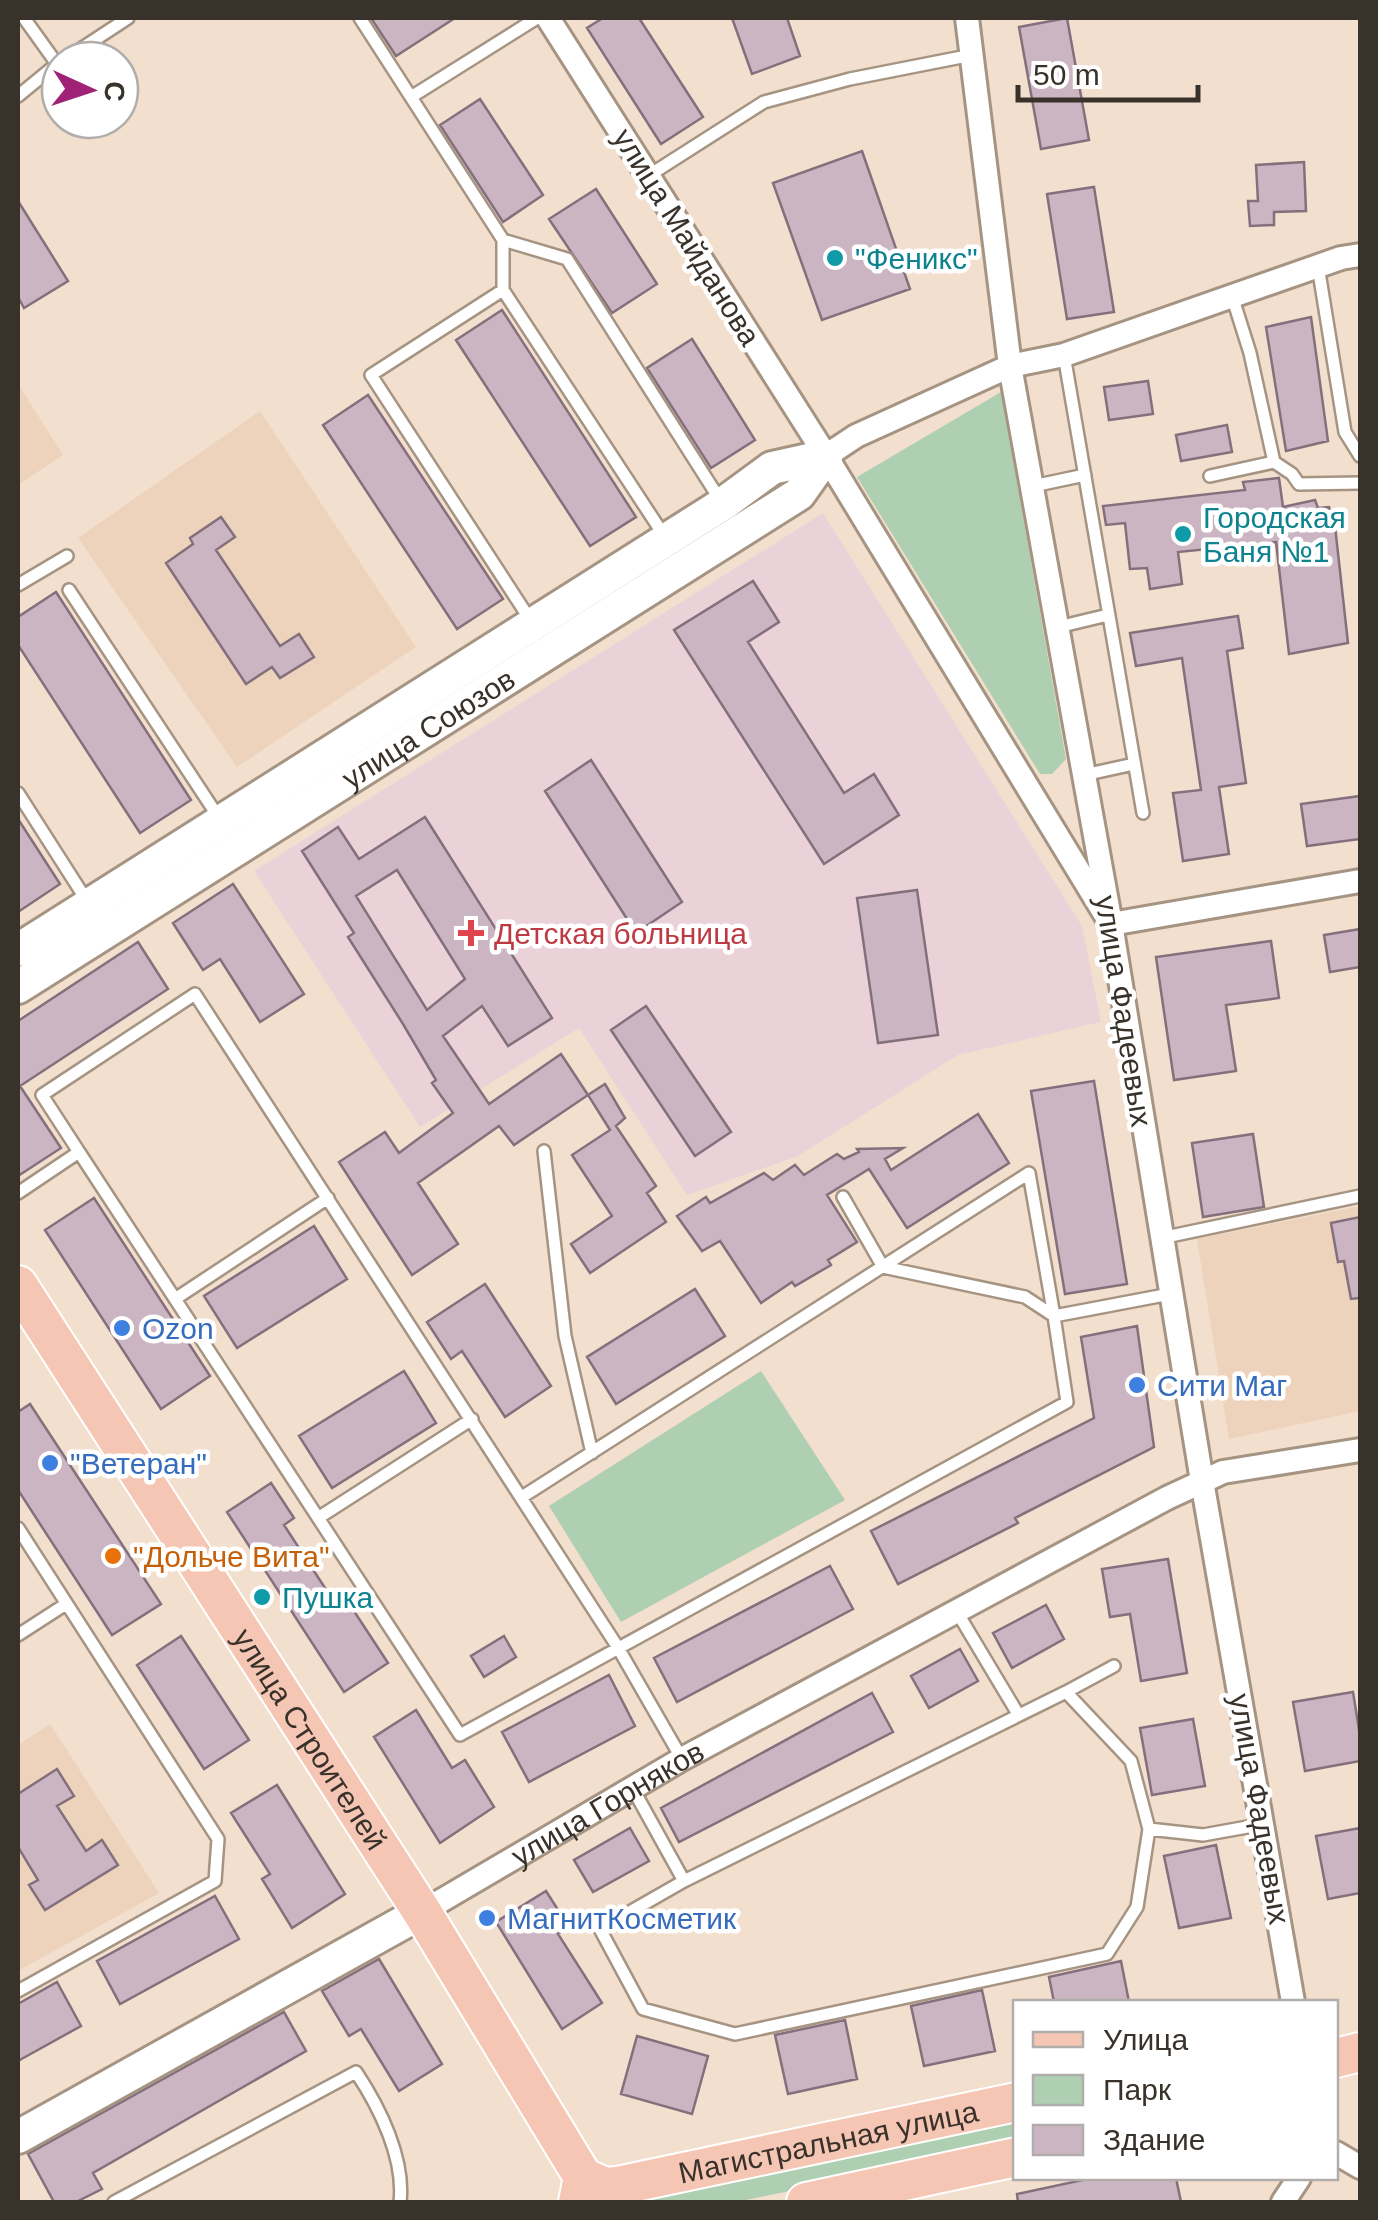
<svg xmlns="http://www.w3.org/2000/svg" width="1378" height="2220" font-family="Helvetica,sans-serif">
<style>
.built{fill:#edd3bc}
.medical{fill:#ebd2d8}
.green{fill:#aecfb1}
.building{fill:#cbb5c3;stroke:#84707d;stroke-width:2.5;fill-rule:evenodd}
.lines{fill:none;stroke-linecap:round;stroke-linejoin:round}
.lane-casing{stroke:#a69483;stroke-width:16}
.street-casing{stroke:#a69483;stroke-width:28}
.secondary-casing{stroke:#a69483;stroke-width:38}
.primary-casing{stroke:#fff;stroke-width:42}
.lane{stroke:#fff;stroke-width:11}
.street{stroke:#fff;stroke-width:22}
.secondary{stroke:#fff;stroke-width:32}
.primary{stroke:#f6c6b5;stroke-width:38}
.culture-dot{fill:#0f9aa8;stroke:#fff;stroke-width:4}
.health-dot{fill:#e0444e;stroke:#fff;stroke-width:4}
.shop-dot{fill:#3f7fe0;stroke:#fff;stroke-width:4}
.food-dot{fill:#e8710a;stroke:#fff;stroke-width:4}
.labels{text-anchor:middle;dominant-baseline:central;stroke-width:9;stroke-linejoin:round;paint-order:stroke}
.street-label{font-size:30px;fill:#39322b;stroke:#fff}
.culture-label{font-size:30px;fill:#0d838f;stroke:#fff;text-anchor:start}
.health-label{font-size:30px;fill:#be3a42;stroke:#fff;text-anchor:start}
.shop-label{font-size:30px;fill:#366cbe;stroke:#fff;text-anchor:start}
.food-label{font-size:30px;fill:#c56008;stroke:#fff;text-anchor:start}
</style>
<rect width="100%" height="100%" fill="#f3dfce"/>
<path class="built" d="M18,384L63,455L18,485Z
M260,411L416,647L237,767L78,538Z
M1360,1206V1411L1229,1439L1197,1239Z
M50,1724L159,1893L18,1971V1745Z"/>
<path class="medical" d="M823,513L1082,926L1101,1022L958,1055L798,1156L687,1195L579,1028L420,1127L254,871Z"/>
<path class="green" d="M1001,392L1066,759L1052,774H1040L857,477Z
M761,1371L845,1500L621,1622L549,1506Z
M1015,2122V2144L737,2202H632Z"/>
<path class="building" d="M371,18H455L396,56Z
M603,18H639L703,117L661,144L587,28Z
M732,18H787L800,56L752,74Z
M1067,18L1089,140L1041,149L1019,27Z
M480,99L543,195L503,222L440,125Z
M862,151L910,289L822,320L773,183Z
M1304,162L1306,211L1274,212V225L1250,226L1248,201H1258L1256,165Z
M1094,187L1114,312L1067,319L1047,194Z
M596,189L657,284L612,313L549,219Z
M18,201L68,281L24,308L18,297Z
M502,310L636,517L590,546L456,340Z
M1311,317L1328,441L1286,451L1266,327Z
M692,339L755,440L711,468L647,368Z
M1148,381L1153,414L1109,420L1104,387Z
M368,395L503,599L457,629L323,425Z
M1227,425L1232,452L1181,461L1176,435Z
M1279,478L1283,507L1315,500L1318,508L1329,507L1335,526L1348,643L1289,654L1276,542L1178,552L1182,584L1150,589L1147,568L1130,569L1125,523L1106,525L1103,506L1245,490L1243,482Z
M221,517L235,537L216,550L280,646L299,634L314,657L280,678L272,667L246,684L166,563L193,544L190,538Z
M753,581L779,622L748,642L844,793L874,774L899,815L824,864L674,630Z
M56,592L191,800L140,833L18,645V617Z
M1238,616L1243,648L1227,651L1246,783L1219,787L1229,854L1183,861L1173,793L1201,790L1182,658L1136,666L1130,633Z
M591,760L682,902L636,933L545,791Z
M1360,796V839L1307,846L1301,804Z
M425,817L552,1018L508,1046L482,1006L443,1036L489,1104L561,1054L588,1095L514,1145L499,1126L418,1183L458,1244L412,1275L339,1162L385,1132L399,1153L453,1113L432,1083L436,1080L403,1024L348,937L354,933L302,851L338,827L359,859ZM397,870L465,979L427,1010L356,896Z
M18,819L60,884L18,912Z
M233,884L304,994L260,1022L220,959L203,970L173,923Z
M917,890L938,1035L878,1043L857,898Z
M1360,929V967L1330,972L1324,935Z
M1271,941L1279,998L1226,1005L1236,1071L1174,1080L1156,957Z
M138,942L168,989L20,1086L61,1148L18,1176V1021Z
M646,1006L731,1132L695,1156L611,1030Z
M1094,1081L1127,1284L1065,1294L1031,1091Z
M605,1084L625,1118L616,1126L656,1186L647,1193L666,1222L590,1273L571,1244L612,1216L572,1155L610,1130L588,1095Z
M978,1114L1009,1163L907,1228L869,1169L827,1195L857,1242L828,1260L831,1265L795,1286L792,1282L761,1303L720,1241L702,1251L677,1216L706,1197L710,1203L764,1173L773,1180L795,1165L804,1175L837,1154L844,1159L859,1152L857,1149L903,1148L885,1159L891,1170Z
M1253,1134L1264,1207L1203,1217L1192,1143Z
M94,1198L210,1376L161,1409L45,1230Z
M1360,1217V1298L1351,1299L1344,1261L1338,1262L1331,1223Z
M314,1226L347,1279L237,1348L204,1296Z
M485,1284L551,1386L505,1417L462,1351L451,1359L427,1322Z
M695,1289L725,1336L616,1404L587,1357Z
M1137,1326L1154,1447L1015,1518L1018,1523L898,1584L871,1531L1094,1418L1081,1337Z
M404,1371L436,1423L332,1488L299,1436Z
M30,1404L161,1604L112,1635L18,1490V1412Z
M271,1483L294,1518L284,1525L340,1611L350,1605L388,1663L344,1692L227,1512Z
M1168,1559L1187,1673L1141,1681L1130,1614L1110,1617L1102,1569Z
M830,1566L853,1609L677,1702L654,1658Z
M1046,1605L1064,1639L1012,1668L993,1633Z
M181,1636L249,1740L204,1769L137,1665Z
M504,1636L516,1657L484,1677L471,1656Z
M960,1649L978,1681L929,1708L911,1676Z
M609,1675L635,1726L529,1782L502,1732Z
M1353,1692L1360,1736V1761L1305,1771L1293,1702Z
M872,1693L893,1732L679,1842L661,1808Z
M416,1710L452,1768L465,1760L494,1807L440,1843L374,1737Z
M1193,1719L1205,1786L1152,1795L1140,1728Z
M57,1769L74,1796L57,1806L86,1851L102,1840L118,1865L45,1910L29,1885L38,1880L18,1847V1794Z
M277,1785L345,1894L292,1928L262,1879L270,1874L231,1813Z
M630,1828L649,1861L593,1892L574,1860Z
M1360,1828V1893L1328,1899L1316,1836Z
M1216,1845L1231,1918L1179,1928L1164,1856Z
M546,1891L569,1927L558,1934L602,2003L562,2029L496,1922Z
M215,1896L239,1939L120,2004L97,1961Z
M379,1959L442,2064L399,2091L361,2029L349,2036L322,1991Z
M1121,1961L1129,2002H1054L1049,1977Z
M57,1982L81,2026L18,2061V2004Z
M982,1990L995,2051L924,2066L911,2006Z
M284,2012L306,2051L93,2173L102,2189L76,2202H54L28,2154Z
M845,2020L857,2079L788,2094L775,2035Z
M637,2036L708,2056L692,2114L621,2094Z
M1092,2178H1176L1181,2202H1018L1017,2194Z"/>
<g class="lines">
<g class="lane-casing">
<path id="lane" d="M360,18L503,240L567,259L722,503
M64,60L128,18
M18,96L57,64L24,18
M411,97L537,18
M648,176L764,102L850,79L972,55
M503,240V290L371,375L531,621
M1318,266L1345,432L1360,456
M503,290L665,537
M1232,296L1250,353L1274,462L1292,474L1299,484L1360,483
M1064,355L1143,813
M1210,476L1274,462
M1033,486L1085,475
M18,585L67,556
M69,590L219,818
M1058,627L1108,615
M1084,775L1134,764
M18,793L87,901
M544,1151L565,1336L592,1453
M79,1152L460,1735L1067,1402L1054,1316L1170,1294
M18,1193L79,1152L42,1095L195,994L617,1646L682,1759
M843,1197L883,1267L1025,1297L1054,1316
M1161,1238L1360,1196
M175,1299L328,1198
M522,1497L1029,1173L1054,1316
M318,1518L472,1419
M18,1528L218,1839L215,1881L18,1991
M957,1612L1018,1714
M18,1635L66,1604
M1066,1692L1114,1666
M633,1789L684,1881L600,1929L643,2009L735,2034L1107,1954L1137,1907L1149,1829L1131,1761L1066,1692L684,1881
M1149,1829L1203,1835L1264,1824
M114,2202L356,2072C380,2108 405,2159 400,2202"/>
</g>
<g class="street-casing">
<g id="street">
<path d="M548,18L826,456L1111,924L1360,881"/>
<path d="M967,18L1010,366L1111,924L1202,1481L1293,2002"/>
<path d="M826,456L856,436L1010,366L1064,355L1341,258L1360,255"/>
<path id="s1" d="M422,1912L682,1759L1167,1498L1223,1472L1360,1450"/>
<path d="M1336,2153L1360,2167"/>
<path d="M1283,2202L1299,2178"/>
</g>
</g>
<g class="secondary-casing">
<g id="secondary">
<path d="M18,950L723,504L772,468L826,456"/>
<path id="s2" d="M18,987L799,494L826,456"/>
<path d="M18,2137L422,1912"/>
</g>
</g>
<g class="primary-casing">
<g id="primary">
<path id="s3" d="M18,1285L422,1912L583,2177L578,2202"/>
<path d="M1336,2058L1360,2052"/>
<path id="s4" d="M583,2177L605,2187L617,2186L1016,2102"/>
<path d="M806,2202L1016,2157"/>
</g>
</g>
<use href="#lane" class="lane"/>
<use href="#street" class="street"/>
<use href="#secondary" class="secondary"/>
<use href="#primary" class="primary"/>
</g>
<g class="culture-dot">
<circle cx="835" cy="258" r="10"/>
<circle cx="1183" cy="534" r="10"/>
<circle cx="262" cy="1597" r="10"/>
</g>
<path class="health-dot" d="M466 918h10v10h10v10h-10v10h-10v-10h-10v-10h10z"/>
<g class="shop-dot">
<circle cx="122" cy="1328" r="10"/>
<circle cx="1137" cy="1385" r="10"/>
<circle cx="50" cy="1463" r="10"/>
<circle cx="487" cy="1918" r="10"/>
</g>
<circle class="food-dot" cx="113" cy="1556" r="10"/>
<g class="labels">
<g class="street-label">
<text transform="translate(687 237) rotate(58)">улица Майданова</text>
<text stroke="none"><textPath href="#s2" startOffset="485">улица Союзов</textPath></text>
<text transform="translate(1124 1011) rotate(81)">улица Фадеевых</text>
<text stroke="none"><textPath href="#s3" startOffset="540">улица Строителей</textPath></text>
<text stroke="none"><textPath href="#s1" startOffset="215">улица Горняков</textPath></text>
<text transform="translate(1260 1809) rotate(80)">улица Фадеевых</text>
<text stroke="none"><textPath href="#s4" startOffset="252">Магистральная улица</textPath></text>
</g>
<g class="culture-label">
<text x="855" y="258">"Феникс"</text>
<text x="1203" y="517">Городская<tspan x="1203" dy="34">Баня №1</tspan></text>
<text x="282" y="1597">Пушка</text>
</g>
<g class="health-label">
<text x="494" y="933">Детская больница</text>
</g>
<g class="shop-label">
<text x="142" y="1328">Ozon</text>
<text x="1157" y="1385">Сити Маг</text>
<text x="70" y="1463">"Ветеран"</text>
<text x="507" y="1918">МагнитКосметик</text>
</g>
<g class="food-label">
<text x="133" y="1556">"Дольче Вита"</text>
</g>
</g>
<rect width="1378" height="2220" fill="none" stroke="#39322b" stroke-width="40"/>
<rect x="1013" y="2000" width="325" height="180" fill="#ffffff" stroke="#b0adaa" stroke-width="2.5"/>
<rect x="1033" y="2032" width="50" height="15" fill="#f6c6b5" stroke="#b0adaa" stroke-width="2.5"/>
<text x="1103" y="2050" font-size="30" fill="#39322b">Улица</text>
<rect x="1033" y="2075" width="50" height="30" fill="#aecfb1" stroke="#b0adaa" stroke-width="2.5"/>
<text x="1103" y="2100" font-size="30" fill="#39322b">Парк</text>
<rect x="1033" y="2125" width="50" height="30" fill="#cbb5c3" stroke="#b0adaa" stroke-width="2.5"/>
<text x="1103" y="2150" font-size="30" fill="#39322b">Здание</text>
<g transform="translate(90 90) rotate(93)"><circle r="48" fill="#ffffff" stroke="#b0adaa" stroke-width="2.5"/>
<path d="M0-8L18 38L0 25L-18 38Z" fill="#9f2277"/>
<text y="-15" font-size="28" font-weight="bold" text-anchor="middle" fill="#39322b">С</text>
</g>
<path d="M1018 85v15h180v-15" fill="none" stroke="#39322b" stroke-width="5"/>
<text x="1033" y="85" font-size="30" fill="#39322b" stroke="#ffffff" stroke-width="8" paint-order="stroke">50 m</text>
</svg>
